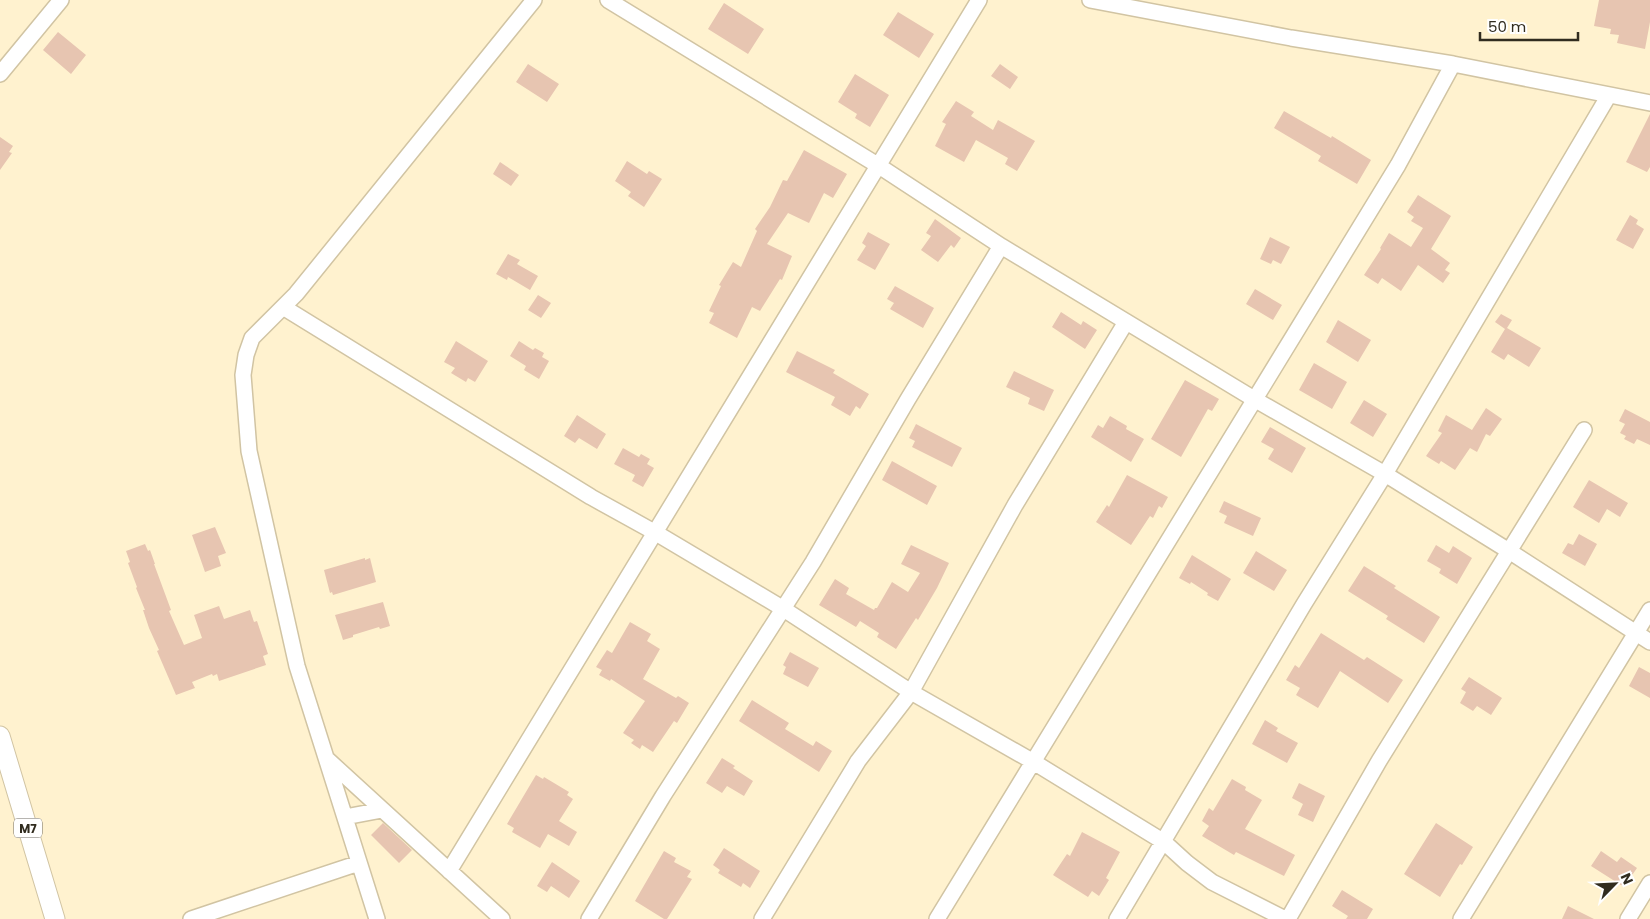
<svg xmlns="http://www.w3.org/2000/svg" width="1650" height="919" font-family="Poppins,sans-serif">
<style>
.building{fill:#e7c5b1}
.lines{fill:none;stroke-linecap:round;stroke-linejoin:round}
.minor-casing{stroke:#d1c4a3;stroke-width:18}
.major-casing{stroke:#d1c4a3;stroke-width:21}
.minor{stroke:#fff;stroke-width:15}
.major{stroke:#fff;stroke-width:19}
.labels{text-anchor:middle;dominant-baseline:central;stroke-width:4;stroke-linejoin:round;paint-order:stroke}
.shield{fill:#fff;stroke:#6f6b62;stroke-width:1}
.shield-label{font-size:12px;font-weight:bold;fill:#312c1f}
</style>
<rect width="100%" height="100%" fill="#fff2cf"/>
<path class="building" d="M1599,0H1650V22L1645,49L1617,43L1619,35L1610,34L1611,29L1594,26Z
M724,3L764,29L748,54L708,29Z
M898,12L934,34L919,58L883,35Z
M58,32L86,55L71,74L43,50Z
M528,64L559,84L547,102L516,82Z
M1000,64L1018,77L1010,89L991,76Z
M855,74L889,95L870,127L855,118L857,114L838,102Z
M956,101L974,112L971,116L993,130L998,120L1035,141L1017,171L1005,164L1008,158L976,140L964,162L935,146L946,124L942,122Z
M1284,111L1331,138L1332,136L1371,160L1357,184L1318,161L1321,156L1274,128Z
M1650,114V167L1647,172L1626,162Z
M0,137L13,146L9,152L12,153L0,170Z
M804,150L847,174L833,198L824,193L809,223L788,213L767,244L792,256L782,280L780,279L760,311L752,307L737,338L709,323L714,313L709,311L721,286L719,285L733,262L741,267L757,231L755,229L770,207L783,180L787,181Z
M627,161L647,174L649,171L662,179L644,207L628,196L631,192L615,181Z
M500,162L519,175L511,186L493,174Z
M1418,195L1451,216L1431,249L1450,263L1445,270L1450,273L1443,283L1418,265L1401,291L1382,278L1378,284L1364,275L1381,249L1380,248L1389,233L1411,247L1423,228L1411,221L1414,217L1407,212Z
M1630,215L1638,220L1636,224L1644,229L1633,249L1616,240Z
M935,219L961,238L954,248L951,245L938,262L921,250L931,236L926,233Z
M868,232L890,244L875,270L857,260L866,246L862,243Z
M1270,237L1290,247L1281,264L1273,260L1271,264L1260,259Z
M508,254L520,260L517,264L538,276L530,290L508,277L507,280L496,274Z
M895,286L934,308L923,328L890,309L894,303L887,299Z
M1255,289L1282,305L1273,320L1246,304Z
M538,295L551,303L541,318L528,310Z
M1061,312L1081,325L1083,321L1097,330L1085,349L1052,327Z
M1501,314L1512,320L1507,328L1541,348L1529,367L1508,354L1504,360L1491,352L1505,329L1495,322Z
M1338,320L1371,340L1358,362L1326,342Z
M456,341L488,361L475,382L468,378L466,382L451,373L455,368L444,362Z
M519,341L533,350L535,348L544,353L542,357L549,361L539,379L524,370L526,366L510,356Z
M797,351L835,370L833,373L869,394L860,409L856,406L850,416L831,405L835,397L786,372Z
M1314,363L1347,382L1332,409L1299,390Z
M1014,371L1054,390L1044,411L1028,404L1030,398L1006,387Z
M1185,380L1219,399L1212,411L1208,409L1181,457L1151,439Z
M1364,400L1387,414L1373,437L1350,423Z
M1486,408L1502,419L1490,436L1486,434L1477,452L1470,448L1455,470L1441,461L1439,464L1426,456L1442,433L1438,431L1446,415L1472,430Z
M1625,409L1650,422V445L1637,439L1634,444L1624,439L1626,436L1620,433L1625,424L1619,421Z
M577,415L606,434L597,449L579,438L575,443L564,436Z
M1110,416L1127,426L1126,429L1144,439L1131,462L1091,437L1098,425L1103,428Z
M916,424L962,448L952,467L912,447L915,441L909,438Z
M1270,427L1306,448L1292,473L1268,459L1274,449L1261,442Z
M623,448L639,457L641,454L650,459L647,464L654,468L643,487L632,481L635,475L614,464Z
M892,461L937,486L927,505L882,480Z
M1127,475L1168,497L1162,508L1159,506L1153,518L1150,516L1131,545L1096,522L1107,505L1109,507Z
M1589,480L1628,503L1620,517L1607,509L1599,523L1573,507Z
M1224,501L1261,518L1253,536L1224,523L1227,516L1219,512Z
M215,527L226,553L218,556L221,566L205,572L192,535Z
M1579,534L1597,544L1585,566L1562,553L1568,543L1573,545Z
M145,544L148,551L150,550L155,564H154L171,610L169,611L184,645L202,638L194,615L219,606L224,619L250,610L254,622L257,621L268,654L263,656L266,665L219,681L217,674L213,676L212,674L192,682L195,688L176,695L157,651L159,650L149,628L143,610H145L136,588L137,587L128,563L130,562L126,551Z
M911,545L949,563L937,588L918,620L916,618L896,649L877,637L879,633L860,621L856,627L819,605L835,579L849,588L846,594L874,610L875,608H877L892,582L908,592L920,573L901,564Z
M1436,545L1449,553L1453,546L1472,558L1457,584L1439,573L1441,569L1427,561Z
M1256,551L1287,570L1274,591L1243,573Z
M1192,555L1231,579L1218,601L1207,595L1208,593L1191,582L1190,584L1179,578Z
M365,558V560L370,558L376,582L333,595L332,592L330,593L324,570Z
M1364,566L1396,586L1394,588L1440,617L1424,643L1386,619L1388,616L1348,591Z
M383,602L390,626L380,629L379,627L353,635V637L343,640L335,615Z
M630,622L651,634L647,641L660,649L643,679L676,698L678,696L689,703L677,723L674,721L653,752L642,745L640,749L631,743L634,740L623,733L645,701L611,679L610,681L599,675L602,670L596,667L607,650L612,653Z
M1321,633L1364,660L1367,657L1403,680L1388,703L1340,671L1318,708L1296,695L1300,688L1286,680L1295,665L1299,668Z
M790,652L819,668L808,687L783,674L786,667L783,665Z
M1639,667L1650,673V698L1629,686Z
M1469,677L1502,698L1491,715L1477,706L1473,711L1460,703L1466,692L1461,689Z
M752,700L789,723L785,729L813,746L816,741L832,751L819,772L739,721Z
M1265,720L1278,728L1276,731L1298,743L1287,763L1252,744Z
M722,758L735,766L733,768L753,781L744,796L727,786L722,793L706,783Z
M536,775L543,779L544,777L569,792L567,795L573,799L559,821L577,832L569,846L548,834L540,848L512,832L514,828L507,824Z
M1232,779L1246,787L1245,790L1262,800L1245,829L1295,855L1284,876L1236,852L1234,855L1202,836L1209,826L1202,821L1209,808L1213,811Z
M1299,783L1325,796L1313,822L1298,815L1303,804L1292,798Z
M383,823L412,850L399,863L371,835Z
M1436,823L1473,847L1462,865L1460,864L1440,897L1404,874Z
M1082,832L1120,852L1106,878L1109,880L1099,896L1092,891L1088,897L1053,875L1067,854L1070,856Z
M724,848L760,871L750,888L743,883L741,887L718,873L720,870L713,865Z
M664,851L676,858L674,862L691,871L687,877L692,879L667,919H664L635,901Z
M1601,851L1617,862L1621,857L1637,868L1624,887L1591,866Z
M552,862L580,881L569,898L551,886L547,892L537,886Z
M1342,890L1373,909L1367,919H1346L1348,916L1332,906Z
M1568,906L1594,919H1562Z"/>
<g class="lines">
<g class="minor-casing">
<path id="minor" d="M608,0L879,166L1001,246L1254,399L1385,474L1509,551L1650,642
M1090,0L1291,38L1453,64L1650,103
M0,74L61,0
M283,307L591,497L656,533L782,608L911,692L1032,761L1164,842L1187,863L1212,882L1285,919
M328,760L502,919
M345,817L382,810
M449,871L979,0
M191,919L359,863
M377,919L297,666L249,451L243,375L246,355L252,338L296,294L534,0
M589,919L663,796L813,562L908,399L1001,246
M762,919L858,761L911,692L1015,505L1126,322
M937,919L1398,165L1453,64
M1117,919L1304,604L1385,474L1609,95
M1288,919L1379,761L1584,430
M1461,919L1650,610
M1628,919L1650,883"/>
</g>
<g class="major-casing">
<path id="major" d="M0,736L55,919"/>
</g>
<use href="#minor" class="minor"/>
<use href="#major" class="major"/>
</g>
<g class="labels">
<rect class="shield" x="14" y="818.5" width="28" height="19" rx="4"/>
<g class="shield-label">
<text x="28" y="828">M7</text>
</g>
</g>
<g transform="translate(1615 884) rotate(66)" stroke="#ffffff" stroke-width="4" paint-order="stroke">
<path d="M0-4L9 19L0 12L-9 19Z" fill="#312c1f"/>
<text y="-8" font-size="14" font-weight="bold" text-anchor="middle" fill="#312c1f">N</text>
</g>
<path d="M1480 32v8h98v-8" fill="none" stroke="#312c1f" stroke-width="2.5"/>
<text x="1488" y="32" font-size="15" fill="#312c1f" stroke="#ffffff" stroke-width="4" paint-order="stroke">50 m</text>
</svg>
